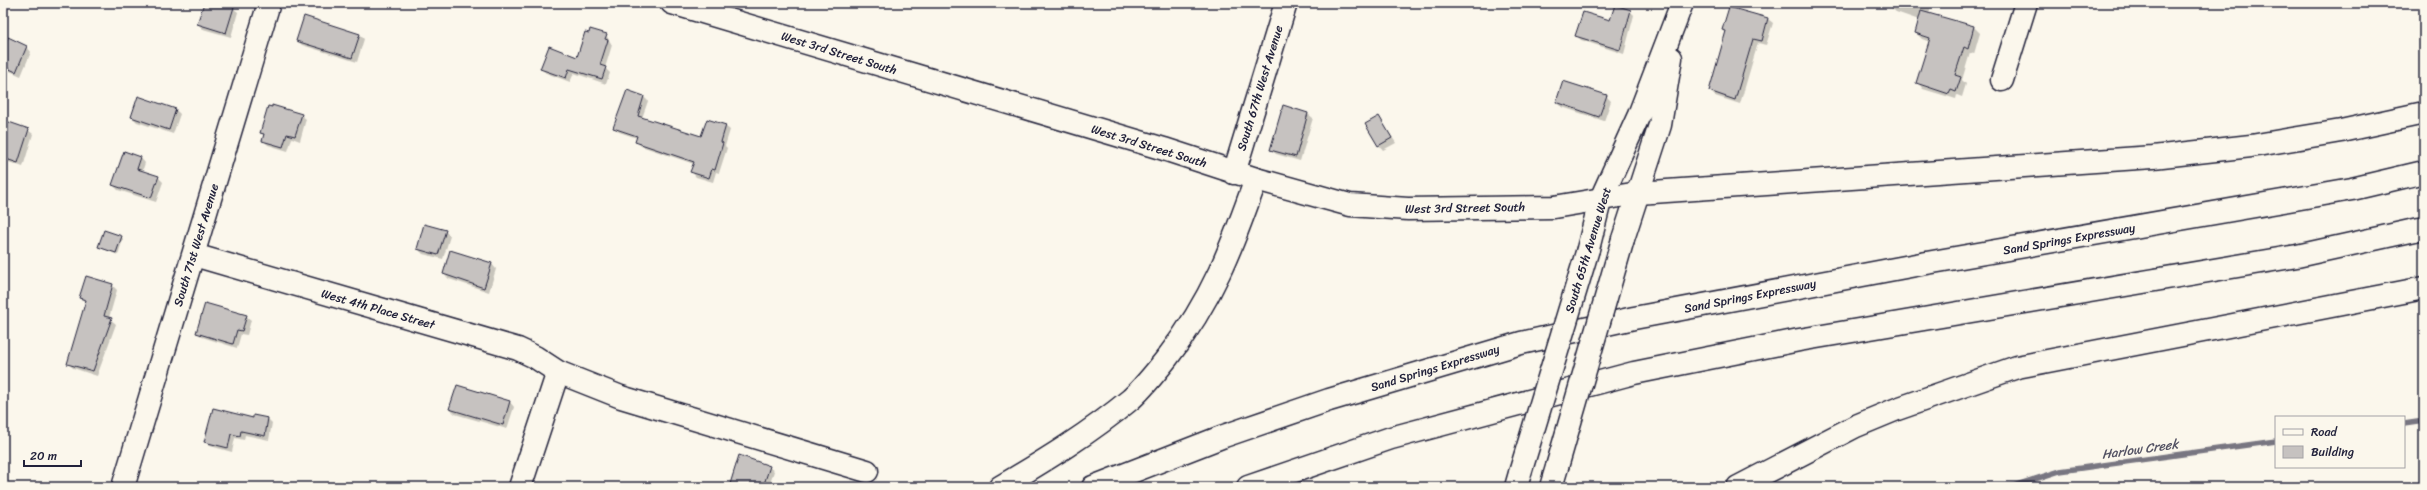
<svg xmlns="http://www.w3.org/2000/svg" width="2427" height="490" font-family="Sriracha,sans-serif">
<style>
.shadow{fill:#0003}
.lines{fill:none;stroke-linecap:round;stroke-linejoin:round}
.stream{stroke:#787681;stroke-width:5.5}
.building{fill:#c6c2c0;stroke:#22223b}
.minor-casing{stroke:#22223b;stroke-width:25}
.major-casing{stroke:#22223b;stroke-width:25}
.highway-casing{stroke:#22223b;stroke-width:25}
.minor{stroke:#fbf7ec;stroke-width:22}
.major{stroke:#fbf7ec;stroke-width:22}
.highway{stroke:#fbf7ec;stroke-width:22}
.minor-bridge-casing{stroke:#22223b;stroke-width:25;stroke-linecap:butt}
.minor-bridge{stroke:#fbf7ec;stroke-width:22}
.labels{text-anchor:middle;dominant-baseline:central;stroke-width:3;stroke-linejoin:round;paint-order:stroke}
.street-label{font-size:12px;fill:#22223b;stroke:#fbf7ec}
.water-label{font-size:13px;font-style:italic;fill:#545364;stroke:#fbf7ec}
</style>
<rect width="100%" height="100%" fill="#fbf7ec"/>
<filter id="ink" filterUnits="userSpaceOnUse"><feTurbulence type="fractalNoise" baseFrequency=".025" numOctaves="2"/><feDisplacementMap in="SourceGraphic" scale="8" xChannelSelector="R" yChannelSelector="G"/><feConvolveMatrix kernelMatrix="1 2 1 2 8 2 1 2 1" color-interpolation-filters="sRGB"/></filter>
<g filter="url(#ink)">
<path class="shadow" d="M205,3H218L233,8L238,12L231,37L203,29L198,24Z
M1890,3H1927L1931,7L1929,14L1974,27L1980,33L1974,54L1970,53L1962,80L1966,84L1962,97L1957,95L1956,99L1923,89L1917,82L1930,42L1922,39L1916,33L1919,20L1896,12L1889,6Z
M1730,8L1768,19L1773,23L1766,45L1758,43L1740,104L1715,96L1710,91L1727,33L1724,30Z
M1630,11L1634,15L1624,54L1581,40L1577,36Z
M359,34L364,39L357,62L302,45L297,40Z
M606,35L612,45L605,68L610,73L606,84L574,73L570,82L546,73L541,69L578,58Z
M8,39L27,47L31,52L21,76L3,68V50Z
M643,96L648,101L642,118L702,138L725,126L730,130L725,146L727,148L719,173L716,172L713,182L696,177L692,172L694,164L641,146L636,141L637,138L619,132L615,128Z
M1606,96L1611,101L1604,121L1562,107L1557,102Z
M175,109L180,114L173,134L137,122L132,117Z
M1308,114L1313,118L1300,161L1276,154L1271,150Z
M301,115L306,119L300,141L292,138L288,151L268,145L263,140L264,136L261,132Z
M1379,117L1396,143L1383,150L1379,145Z
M3,121L28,130L33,134L23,167L3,160Z
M124,152L141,158L145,163L142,172L158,177L163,182L156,202L118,190L113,185Z
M445,231L450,236L443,259L423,254L418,249Z
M121,237L123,239L118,255L99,247Z
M492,264L496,269L489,292L449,279L444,274Z
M112,285L117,290L109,318L116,324L97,376L73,368L68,363L87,303L80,298Z
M246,316L251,320L247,335L241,334L237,348L202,337L197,332Z
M510,402L514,407L507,429L455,414L450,409Z
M253,419H268L272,423L269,440L245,435L244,440L235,438L232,452L210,446L205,442Z
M769,467L774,471L769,487H734L731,484Z"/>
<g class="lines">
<path class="stream" d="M2404,424L2424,421
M2010,487L2060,471L2276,441"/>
</g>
<path class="building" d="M204,3H221L234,7L226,33L197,24Z
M1615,5L1631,10L1620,50L1575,36L1583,12L1610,20Z
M1729,7L1768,18L1762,41L1753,39L1735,100L1709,91L1726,31L1722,30Z
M1921,11L1974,26L1968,49L1964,47L1955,75L1961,77L1956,92L1951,90L1949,94L1916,83L1930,38L1915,33Z
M304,16L360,34L352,58L296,41Z
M590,29L607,34L605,39L608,40L600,65L606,67L602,79L569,69L566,78L540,69L549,46L577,57L585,32L589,33Z
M8,37L27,46L16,72L3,66V48Z
M1563,81L1607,95L1599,117L1556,102Z
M627,90L644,96L638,116L701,136L707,119L726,125L721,142L723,143L715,170L712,169L709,178L690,172L694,162L635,142L637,136L613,128Z
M138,96L176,109L169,130L131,117Z
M272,105L302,114L295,136L287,134L283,147L262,141L264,134L260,133L268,106L272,107Z
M1283,105L1308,113L1296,157L1270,150Z
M1379,116L1392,138L1378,146L1365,124Z
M3,120L29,129L18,163L3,158Z
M124,151L141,157L137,169L159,176L151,198L112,185Z
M424,224L446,230L438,255L417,249Z
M104,230L122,236L116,253L98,247Z
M450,250L492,263L484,288L443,274Z
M86,276L113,284L104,316L112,318L93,371L67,364L86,300L79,298Z
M205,303L247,315L242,331L237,330L233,344L196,333Z
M457,385L510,401L503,425L449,409Z
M213,408L253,418V415L268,418L265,436L241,431L240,436L231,434L228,448L204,442Z
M739,455L770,466L763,487H738L730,484Z"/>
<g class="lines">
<g class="minor-casing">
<path id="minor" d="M672,3L1164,149L1256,179
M2002,80L2026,3
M1234,173L1286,3
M1623,239L1660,125L1671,58
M1588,249L1600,201L1639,115L1682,3
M194,255L518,349L535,357L558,372L621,397L867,471
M123,487L269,3
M520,487L558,372
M1516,487L1520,473
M1551,487L1557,467"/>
</g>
<g class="major-casing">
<path id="major" d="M1256,179L1350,205L1408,209L1554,207L1638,193L2153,157L2251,146L2341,131L2424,113
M1738,487L1856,426L1897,409L2017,367L2424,288"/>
</g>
<g class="highway-casing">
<path id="highway" d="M1000,487C1046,460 1090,433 1131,399C1144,387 1156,372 1167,358C1212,300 1232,247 1256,179
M1093,487L1224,436L1329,400L1521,343L1634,318L1921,264L2352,189L2424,172
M1248,487L1391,438L1634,373L1799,340L2297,256L2424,228"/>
</g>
<use href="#minor" class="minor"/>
<use href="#major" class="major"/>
<use href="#highway" class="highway"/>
<g class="minor-bridge-casing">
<path id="minor-bridge" d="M1557,467L1623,239
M1520,473L1588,249"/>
</g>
<use href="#minor-bridge" class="minor-bridge"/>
</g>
</g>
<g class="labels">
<g class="street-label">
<text transform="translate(839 53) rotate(17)">West 3rd Street South</text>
<text transform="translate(1260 88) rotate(-73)">South 67th West Avenue</text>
<text transform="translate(1149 146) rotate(17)">West 3rd Street South</text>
<text transform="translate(1465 208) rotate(-1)">West 3rd Street South</text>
<text transform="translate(2069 239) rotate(-10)">Sand Springs Expressway</text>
<text transform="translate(196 245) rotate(-73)">South 71st West Avenue</text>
<text transform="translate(1588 250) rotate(-73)">South 65th Avenue West</text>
<text transform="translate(1750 296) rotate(-11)">Sand Springs Expressway</text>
<text transform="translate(378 309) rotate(16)">West 4th Place Street</text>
<text transform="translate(1435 368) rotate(-17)">Sand Springs Expressway</text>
</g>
<g class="water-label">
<text transform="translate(2140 449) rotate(-8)">Harlow Creek</text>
</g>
</g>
<rect width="2427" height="490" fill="none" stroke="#fbf7ec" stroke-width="16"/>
<rect x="8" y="8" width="2411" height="474" fill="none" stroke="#22223b" stroke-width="1.5" filter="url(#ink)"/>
<rect x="2275" y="416" width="130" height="52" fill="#fbf7ec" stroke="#a4a2a5"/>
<rect x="2283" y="429" width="20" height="6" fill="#fbf7ec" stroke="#a4a2a5"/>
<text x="2311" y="436" font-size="12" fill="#22223b">Road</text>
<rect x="2283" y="446" width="20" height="12" fill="#c6c2c0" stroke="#a4a2a5"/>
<text x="2311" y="456" font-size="12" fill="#22223b">Building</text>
<path d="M24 460v6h57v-6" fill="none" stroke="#22223b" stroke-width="2"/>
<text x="30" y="460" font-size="12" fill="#22223b" stroke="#fbf7ec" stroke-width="3" paint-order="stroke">20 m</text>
</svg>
